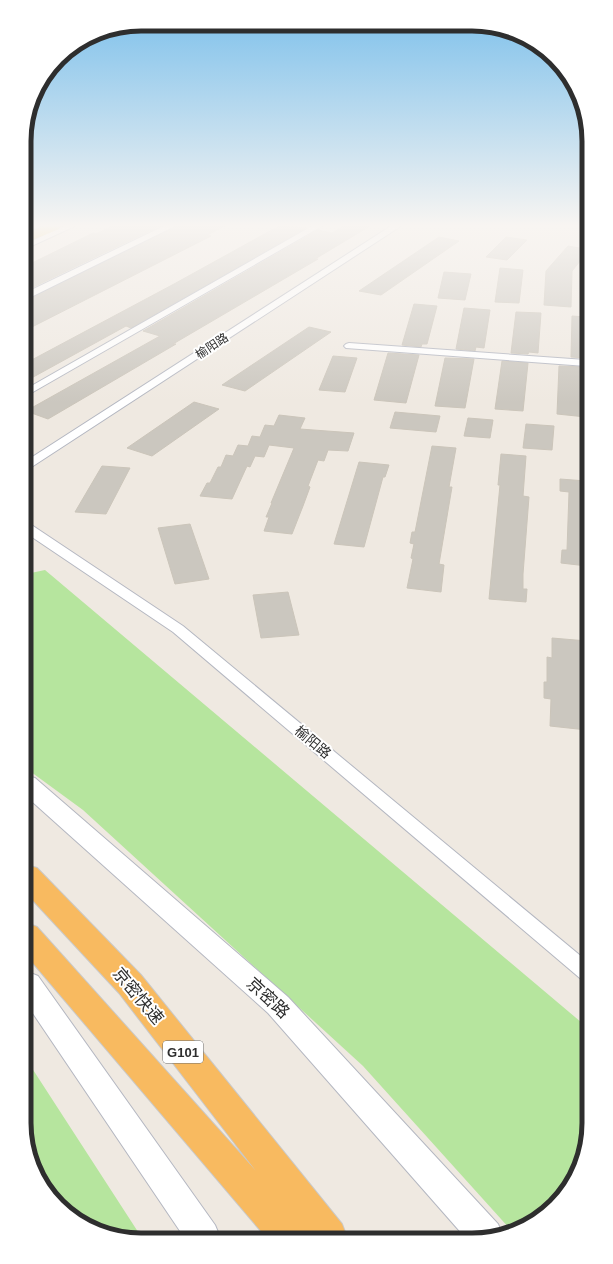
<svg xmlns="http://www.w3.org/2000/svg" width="613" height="1264" font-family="Helvetica,'Noto Sans SC',sans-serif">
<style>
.green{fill:#b6e59e}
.building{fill:#cbc7bf;stroke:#cbc5ba}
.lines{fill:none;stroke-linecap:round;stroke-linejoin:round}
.minor-casing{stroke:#b4b7c1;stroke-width:2}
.secondary-casing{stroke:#b4b7c1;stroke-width:2}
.primary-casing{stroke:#c9c9c9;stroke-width:2}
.trunk-casing{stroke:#c9c9c9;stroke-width:2}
.minor{fill:#fff;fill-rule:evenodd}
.secondary{fill:#fff;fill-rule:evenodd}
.primary{fill:#f2d163;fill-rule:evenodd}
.trunk{fill:#f8ba60;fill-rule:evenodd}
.labels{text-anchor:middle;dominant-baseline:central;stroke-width:4;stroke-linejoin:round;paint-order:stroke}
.far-street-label{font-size:12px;fill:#2e2e2e;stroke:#fff}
.shield{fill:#fff;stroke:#6d6d6d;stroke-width:1}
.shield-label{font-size:13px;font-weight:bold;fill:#2e2e2e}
.street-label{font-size:14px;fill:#2e2e2e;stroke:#fff}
.near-street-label{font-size:17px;fill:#2e2e2e;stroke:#fff}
.rim{fill:none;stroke:#2e2e2e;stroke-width:5}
</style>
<rect width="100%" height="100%" fill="#efe9e1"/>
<path class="green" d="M45,570L588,1028L589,1131L580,1167L560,1200L511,1230L363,1066L83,810L27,769L26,574Z
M28,1062L142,1238H119L64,1211L28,1153Z"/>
<path class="building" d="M112,226H160L25,291V264H30L93,233L96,234Z
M176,226H225L207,235L211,236L26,330V301Z
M279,226L306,228L131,328L126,326L26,381V363L174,284Z
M344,226H370L315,259H318L173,344H176L48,419L26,411L160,336L143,331L318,230L332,233Z
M439,237L459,241L381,295L359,291Z
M506,237L527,240L507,260L486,257Z
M568,246L585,249V255L572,271L571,307L544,305L546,271Z
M500,268L523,270L519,303L495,302Z
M444,272L471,274L465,300L438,298Z
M414,304L437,306L427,344H422L421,347L402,345Z
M464,308L490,310L484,348L476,347L475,351L456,349Z
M516,312L541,313L538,353L529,352L528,354L511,353Z
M572,316L586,317V358L571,357Z
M309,327L331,332L245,391L222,385Z
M388,353L419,355L406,403L374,400Z
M333,356L357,358L345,392L319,390Z
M445,358L474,359L465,408L435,406Z
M502,361L528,363L523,411L495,409Z
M559,366L586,367V417L557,414Z
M194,402L219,409L152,456L127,448Z
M395,412L440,416L436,432L390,428Z
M279,415L305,418L300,429L354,433L348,451L328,450L324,461L318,460L308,486L310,487L303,506L292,534L264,531L269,517H266L272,503H271L294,448L269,445L264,457L255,456L250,467L247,466L232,499L200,496L207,483H210L218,467H221L226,455L233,456L238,445L248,446L252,436L260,437L265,425L274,426Z
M468,418L493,420L490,438L464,436Z
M526,424L554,426L552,450L523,448Z
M432,446L456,448L449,487H452L439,564L444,565L441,592L407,588L413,559L411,558L414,544L410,543L412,532H415Z
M501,454L526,456L523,496L529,497L523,574V589H527L526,602L489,599L500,485H498Z
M359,462L389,465L385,477H383L364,547L334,544Z
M102,466L130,468L106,514L75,512Z
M560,479L586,481L587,566L561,563L562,550H567L569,492L560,491Z
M190,524L209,579L175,584L158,528Z
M288,592L299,635L261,638L253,595Z
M552,638L587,641V658H585V679L584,678V709H587V730L550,726L551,699L544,698V682H547V657L552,658Z"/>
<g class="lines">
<g class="minor-casing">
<path id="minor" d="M64,226H75L25,249V244Z
M164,226H175L25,300V293Z
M312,226H322L26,396V389Z
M391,226H401L30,468L26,469V461Z
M349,343L586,360V366L346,348L344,346L346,344Z
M26,523L30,524L183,626L588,962V981L581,979L173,632L26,533Z"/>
</g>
<g class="secondary-casing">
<path id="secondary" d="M27,776L35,778L288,997L498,1224L503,1236H464L268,1013L27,797Z
M28,972L38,976L215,1225L220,1237H184L28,1006Z"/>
</g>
<g class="primary-casing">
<path id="primary" d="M44,226H61L59,229L25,243V234Z"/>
</g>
<g class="trunk-casing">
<path id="trunk" d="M27,865L37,868L141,975L342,1224L347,1237H266L27,956V923L37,927L256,1171L119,993L27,894Z"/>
</g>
<use href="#minor" class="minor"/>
<use href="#secondary" class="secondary"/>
<use href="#primary" class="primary"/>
<use href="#trunk" class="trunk"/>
</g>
<linearGradient id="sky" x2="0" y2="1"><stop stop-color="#7abfeb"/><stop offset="0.56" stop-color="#f8f5f2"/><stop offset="1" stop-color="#f8f5f2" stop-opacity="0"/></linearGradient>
<rect width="613" height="403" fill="url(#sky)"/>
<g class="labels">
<g class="far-street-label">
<text transform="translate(212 346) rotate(-33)">榆阳路</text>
</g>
<rect class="shield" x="163" y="1041" width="40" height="22" rx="3"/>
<g class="shield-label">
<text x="183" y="1052">G101</text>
</g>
<g class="street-label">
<text transform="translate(313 742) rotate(40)">榆阳路</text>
</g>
<g class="near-street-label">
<text transform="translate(138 996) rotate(50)">京密快速</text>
<text transform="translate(268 998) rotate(43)">京密路</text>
</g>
</g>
<path d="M0 0H613V1264H0ZM141 31H472A110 110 0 0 1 582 141V1123A110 110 0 0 1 472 1233H141A110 110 0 0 1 31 1123V141A110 110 0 0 1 141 31Z" fill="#fff" fill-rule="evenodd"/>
<path class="rim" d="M141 31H472A110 110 0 0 1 582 141V1123A110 110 0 0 1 472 1233H141A110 110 0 0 1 31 1123V141A110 110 0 0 1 141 31Z"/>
</svg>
